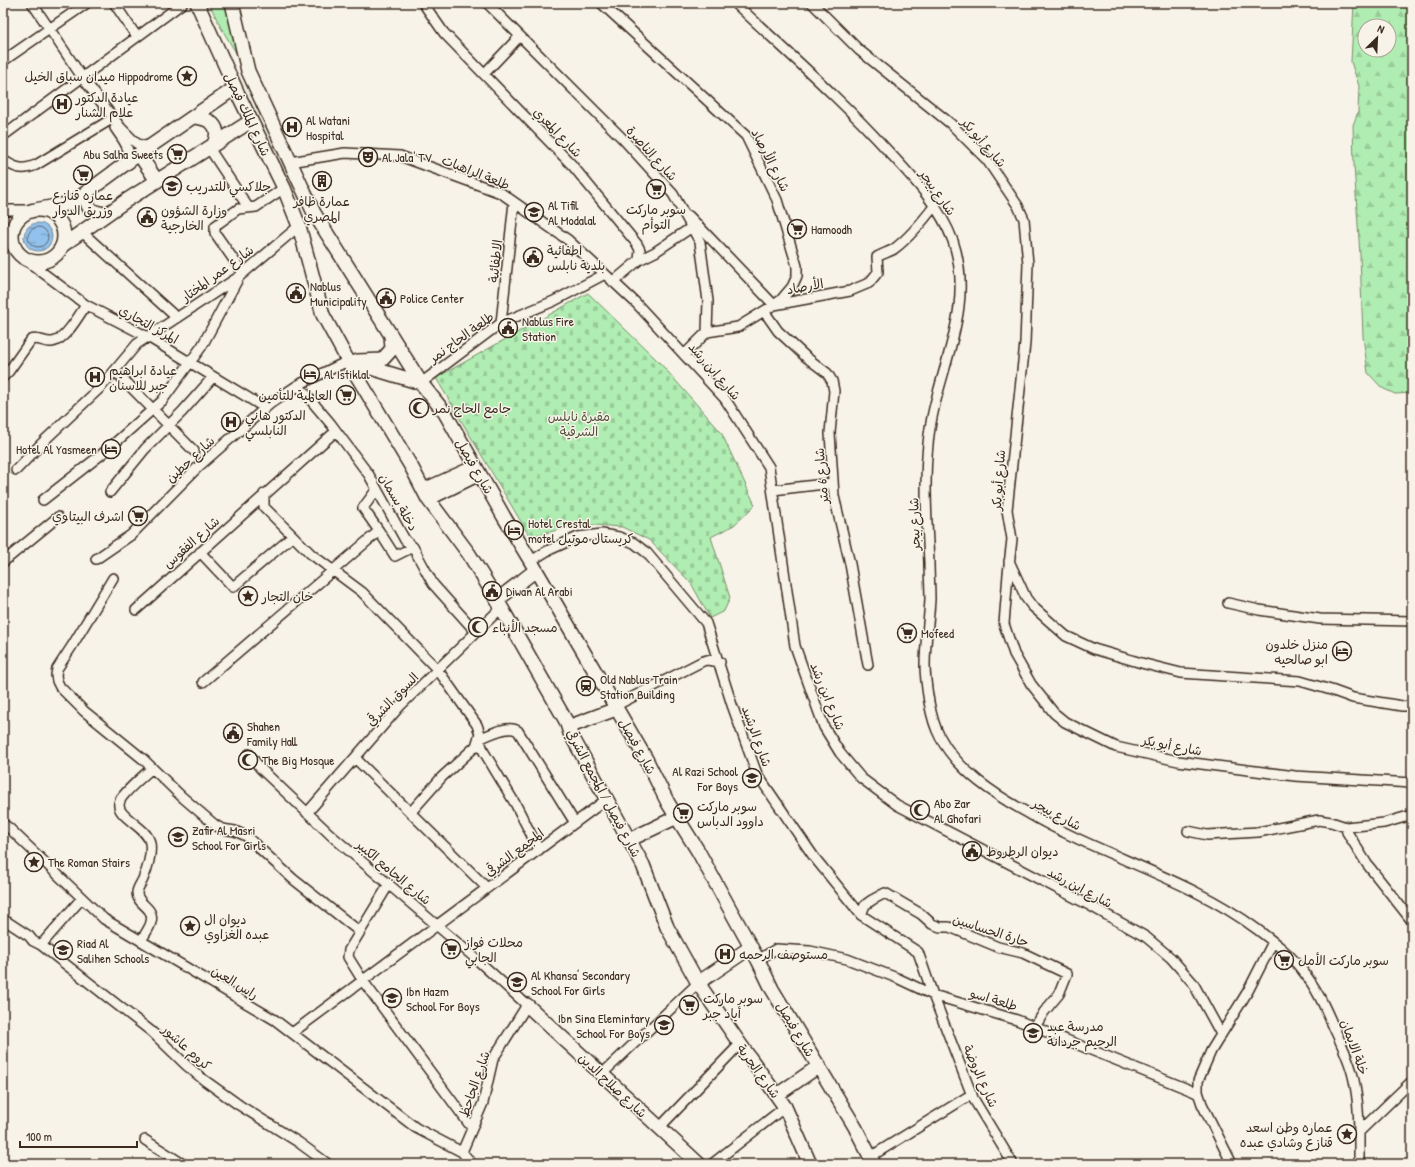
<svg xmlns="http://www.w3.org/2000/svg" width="1415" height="1167" font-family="'Patrick Hand','Playpen Sans Arabic',sans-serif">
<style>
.forest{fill:url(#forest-firs);stroke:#768c68;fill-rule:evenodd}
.cemetery{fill:url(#cemetery-stones);stroke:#768c68}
.park{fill:#b0edb2;stroke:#768c68}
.water{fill:url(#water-ripples);stroke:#6f859a}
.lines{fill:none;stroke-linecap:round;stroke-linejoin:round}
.shore{stroke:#5d6670;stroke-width:1}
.street-casing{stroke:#3b2a1e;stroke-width:12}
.secondary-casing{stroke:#3b2a1e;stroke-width:16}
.street{stroke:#f7f3e8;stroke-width:9}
.secondary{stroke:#f7f3e8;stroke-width:13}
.labels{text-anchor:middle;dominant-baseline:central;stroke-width:3;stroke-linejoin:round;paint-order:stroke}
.poi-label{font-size:13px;fill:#3b2a1e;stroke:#f7f3e8;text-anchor:start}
.street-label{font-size:13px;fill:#3b2a1e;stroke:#f7f3e8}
.park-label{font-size:13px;fill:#52513c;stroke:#f7f3e8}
</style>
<defs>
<pattern id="forest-firs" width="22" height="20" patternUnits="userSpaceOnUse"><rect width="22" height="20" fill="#b0edb2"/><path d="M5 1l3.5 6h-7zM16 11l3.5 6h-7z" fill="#98cb99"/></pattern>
<pattern id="cemetery-stones" width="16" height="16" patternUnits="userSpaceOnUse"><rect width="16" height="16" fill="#b0edb2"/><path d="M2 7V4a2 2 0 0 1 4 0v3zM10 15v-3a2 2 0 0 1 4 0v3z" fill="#98cb99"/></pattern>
<pattern id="water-ripples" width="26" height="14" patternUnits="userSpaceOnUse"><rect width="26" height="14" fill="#91c1ec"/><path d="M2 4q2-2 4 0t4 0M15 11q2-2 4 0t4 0" fill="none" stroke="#789dbf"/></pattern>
</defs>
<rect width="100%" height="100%" fill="#f7f3e8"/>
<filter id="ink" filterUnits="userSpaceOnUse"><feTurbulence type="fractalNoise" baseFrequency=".025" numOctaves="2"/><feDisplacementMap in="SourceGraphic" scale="8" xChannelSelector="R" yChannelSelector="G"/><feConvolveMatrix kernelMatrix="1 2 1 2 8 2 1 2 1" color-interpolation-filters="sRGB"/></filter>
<g filter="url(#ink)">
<path class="forest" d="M1354,3H1412V393L1395,394L1382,388L1368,373L1363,337L1360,255L1354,165L1353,125L1358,112L1359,86L1351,62ZM1365,26H1389V50H1365Z"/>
<path class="cemetery" d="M588,293L660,363L721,432L755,505L734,525L711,537L730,598L724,611L710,618L691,583L649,540L622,527L581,524L530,537L436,378Z"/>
<path class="park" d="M209,3H225L239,58L220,26Z"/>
<path class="water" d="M24 237a14 14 0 1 1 28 0a14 14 0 1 1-28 0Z"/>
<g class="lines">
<path class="shore" d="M28 237a10 10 0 1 1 20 0a10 10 0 1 1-20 0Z"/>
<g class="street-casing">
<path id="street" d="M32,3L82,77L121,128L136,143L143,146L151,145
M114,3L137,37
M423,3L444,33L572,165L637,244L640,250L639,260L613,282
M487,3L623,139L673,194L700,242L708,301L707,332L684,355
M601,3L746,136L777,200L797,266V276L792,287L781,300L774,305L738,327L707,332
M735,3C787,52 841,99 889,152C914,179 940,206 953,241C977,312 934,375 928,444C924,483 927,523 929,562C929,574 930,587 930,599C929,621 925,643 925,665C925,677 927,690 929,702C931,713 934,726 940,737C958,771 995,795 1028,813C1103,857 1189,878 1258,930C1274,942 1290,954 1302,970C1316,987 1325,1007 1334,1028C1341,1043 1349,1059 1353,1076C1360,1104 1359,1135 1359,1164
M812,3L859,50L951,124L987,160L1018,206L1024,219L1028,264L1025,343L1007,510L1012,539L1008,574L1004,624L1014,654L1031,684L1054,713L1065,722L1116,747L1178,761L1295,776L1412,783
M3,61L87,3
M484,74L520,36
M115,128C122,138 133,151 127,163
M3,136L183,3
M209,148L248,207
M3,160C15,168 22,171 36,165L110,120
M290,162L345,153L400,156L501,193L568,240L605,274L636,303L725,399L769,467L795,646L824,727L840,753L861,778L897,805L1089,905L1146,937L1171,958L1193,983L1221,1034
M3,210H35
M689,216L774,305L850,291L869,283L878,272L877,257C882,254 889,252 894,249C910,237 923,221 935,205
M82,232L177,318
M23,258L86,305L148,337L265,408
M639,260L655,252L692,227
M243,273L215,233V226L238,209L256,207L284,188
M764,311L778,331L806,357L827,373L832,381L834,391L830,433L834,496L850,564L868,665
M501,323L514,202
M115,371L194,451
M3,377L9,371L31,340C39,337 44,343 52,342C65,341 79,315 86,305
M421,383L501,323L554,301L605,274
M298,385L331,424L369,475L405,540L413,547L433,584L476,632
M16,470L47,438L101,387L137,344L240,276L299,226
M773,490L833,483
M110,492L145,449L182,412L213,377
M264,494V507L311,554L362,592L438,670L477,725L480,734L476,746L442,777L411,812
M43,500L107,450L162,401L202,346L239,277
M379,531L395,556L413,547
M200,552L233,587L293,536
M96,559L131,535L198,467L271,403L298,385L348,361
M531,561L547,551L578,537L602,534L619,537L634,543L647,553L706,623L732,705L757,774L814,857L861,915L918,952L933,995L973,1098L1013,1164
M1009,561L1026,598L1032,606L1066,636L1094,649L1145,664L1181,673L1300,681L1331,690L1353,698L1402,706H1412
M3,562L58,517
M113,578L72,646L57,669L56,675L57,681L60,687L84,711L143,759L181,796L215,825L222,829L235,831L246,836L293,879L360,932
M1228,603L1259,610L1320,619L1412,621
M136,610L336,431
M203,682L379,531L363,508L377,489
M615,706L703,661L707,660L720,662
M249,754L261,769L333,837L474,957L527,1005L493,1059L483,1103L462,1152
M355,758L487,888
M307,813L400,706L501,608
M3,824L9,828L104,919L275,1020L416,1128L462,1152L472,1164
M1346,827L1347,832L1367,864L1412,921
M1188,831L1207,835L1258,832L1319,820L1331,822L1346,827L1384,823L1412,815
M539,850L516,805L484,752L479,739C489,735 508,724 518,731L575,823
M389,884L349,950L348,957L363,981L472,1128
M861,915L865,905L872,900L885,893L921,914L932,924L940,927H949L957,930L998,947L1023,953L1067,974L1059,994L1044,1012L1035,1027
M3,919L29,936L33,941L41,945L152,1032L186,1065L204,1080L239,1105L298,1142L328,1164
M141,941C144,935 150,928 151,922C155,907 137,905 137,893C137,888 141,884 143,879C147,870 152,854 150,843C147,824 106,815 123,796C131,786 142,777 152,768
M41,945L82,898
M758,960L776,949L810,951L847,959L897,978L933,995L1017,1020L1195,1092L1199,1095
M292,1033L607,799
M602,1074L698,983
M659,1128L740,1044
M1359,1132L1412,1081
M145,1140L183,1164
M870,1157L972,1094
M712,1164L785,1107
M1232,1164L1202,1104L1198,1092V1081L1211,1051L1248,991L1273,942"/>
</g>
<g class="secondary-casing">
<path id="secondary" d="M197,3L238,94L284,188L299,226L323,315L348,361L412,468L428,499L469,554L497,600L566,721L570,733L643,865L667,927L698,983L740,1044L785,1107L810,1164
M232,3L248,71L314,213L421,383L445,413L504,517L533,565L646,759L668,803L698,851L758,960L772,989L855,1127L874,1164
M193,117C210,118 222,126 214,144
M139,154L157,181
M88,191C84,208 91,213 107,214
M12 236a26 26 0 1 1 52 0a26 26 0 1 1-52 0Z
M35,210L72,203L136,156L235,88
M63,245L127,200L251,121
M348,361L421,383
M358,361L382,360L392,349L391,335
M424,490L466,471
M428,499L479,474
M497,600L536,570
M568,727L616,709
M629,840L677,817
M698,983L751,947
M527,1005L699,1164
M777,1095L819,1066"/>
</g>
<use href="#street" class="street"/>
<use href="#secondary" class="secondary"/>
</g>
</g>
<defs>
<g id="sight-ring" transform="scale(1)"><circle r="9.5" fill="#f7f3e8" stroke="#3b2a1e" stroke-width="1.5"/><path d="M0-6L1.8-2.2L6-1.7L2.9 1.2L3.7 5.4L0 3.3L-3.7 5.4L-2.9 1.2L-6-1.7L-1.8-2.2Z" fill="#3b2a1e"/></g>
<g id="hospital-ring" transform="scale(1)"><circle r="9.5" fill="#f7f3e8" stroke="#3b2a1e" stroke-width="1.5"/><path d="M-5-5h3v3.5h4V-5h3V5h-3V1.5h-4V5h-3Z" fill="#3b2a1e"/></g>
<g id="supermarket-ring" transform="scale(1)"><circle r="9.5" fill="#f7f3e8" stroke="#3b2a1e" stroke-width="1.5"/><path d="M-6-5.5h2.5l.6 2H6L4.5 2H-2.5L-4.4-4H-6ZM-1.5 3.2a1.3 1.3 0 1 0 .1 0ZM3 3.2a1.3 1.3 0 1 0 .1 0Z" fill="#3b2a1e"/></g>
<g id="theatre-ring" transform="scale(1)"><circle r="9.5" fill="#f7f3e8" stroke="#3b2a1e" stroke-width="1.5"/><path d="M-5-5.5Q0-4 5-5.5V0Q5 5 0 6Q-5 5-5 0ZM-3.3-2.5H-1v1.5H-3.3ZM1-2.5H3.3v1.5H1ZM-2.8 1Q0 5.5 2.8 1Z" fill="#3b2a1e"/></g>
<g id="building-ring" transform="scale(1)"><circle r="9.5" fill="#f7f3e8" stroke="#3b2a1e" stroke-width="1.5"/><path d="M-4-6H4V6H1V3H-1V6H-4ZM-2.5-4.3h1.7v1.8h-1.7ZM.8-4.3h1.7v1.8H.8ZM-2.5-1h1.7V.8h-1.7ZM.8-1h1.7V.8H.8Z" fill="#3b2a1e"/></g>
<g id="school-ring" transform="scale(1)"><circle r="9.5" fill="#f7f3e8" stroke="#3b2a1e" stroke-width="1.5"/><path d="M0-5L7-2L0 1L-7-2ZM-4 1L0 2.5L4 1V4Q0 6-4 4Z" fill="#3b2a1e"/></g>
<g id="civic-ring" transform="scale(1)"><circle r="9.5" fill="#f7f3e8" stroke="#3b2a1e" stroke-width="1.5"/><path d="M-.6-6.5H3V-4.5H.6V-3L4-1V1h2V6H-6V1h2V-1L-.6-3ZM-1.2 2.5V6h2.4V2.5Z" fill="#3b2a1e"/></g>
<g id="hotel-ring" transform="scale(1)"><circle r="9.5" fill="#f7f3e8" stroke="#3b2a1e" stroke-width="1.5"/><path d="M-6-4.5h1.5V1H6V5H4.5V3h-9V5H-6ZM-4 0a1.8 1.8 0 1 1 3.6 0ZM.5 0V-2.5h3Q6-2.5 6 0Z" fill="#3b2a1e"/></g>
<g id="mosque-ring" transform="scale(1)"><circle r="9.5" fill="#f7f3e8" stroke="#3b2a1e" stroke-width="1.5"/><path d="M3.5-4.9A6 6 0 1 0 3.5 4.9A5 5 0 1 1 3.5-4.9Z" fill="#3b2a1e"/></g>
<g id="station-ring" transform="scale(1)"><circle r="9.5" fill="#f7f3e8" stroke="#3b2a1e" stroke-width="1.5"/><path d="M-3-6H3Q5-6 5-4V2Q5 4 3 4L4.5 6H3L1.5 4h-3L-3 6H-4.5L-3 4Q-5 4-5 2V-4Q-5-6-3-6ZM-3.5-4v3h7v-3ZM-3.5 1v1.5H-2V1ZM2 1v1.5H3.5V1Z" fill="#3b2a1e"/></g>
</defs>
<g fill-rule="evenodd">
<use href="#sight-ring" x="187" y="76"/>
<use href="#hospital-ring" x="62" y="104"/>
<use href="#hospital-ring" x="292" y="127"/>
<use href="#supermarket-ring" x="177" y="154"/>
<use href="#theatre-ring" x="368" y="157"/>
<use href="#supermarket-ring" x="83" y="175"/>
<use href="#building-ring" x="322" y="181"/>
<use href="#school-ring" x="172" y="186"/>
<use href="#supermarket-ring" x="656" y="189"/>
<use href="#school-ring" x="534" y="212"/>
<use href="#civic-ring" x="147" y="217"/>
<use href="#supermarket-ring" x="797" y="229"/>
<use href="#civic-ring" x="533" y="257"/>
<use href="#civic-ring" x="296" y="293"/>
<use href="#civic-ring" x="386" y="298"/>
<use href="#civic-ring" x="508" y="328"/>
<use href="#hotel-ring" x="310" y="374"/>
<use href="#hospital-ring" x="95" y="377"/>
<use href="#supermarket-ring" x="346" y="395"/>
<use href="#mosque-ring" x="419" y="408"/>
<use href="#hospital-ring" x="231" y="422"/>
<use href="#hotel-ring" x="111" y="449"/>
<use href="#supermarket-ring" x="138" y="516"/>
<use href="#hotel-ring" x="514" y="530"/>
<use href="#civic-ring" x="492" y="591"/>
<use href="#sight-ring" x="248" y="596"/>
<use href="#mosque-ring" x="478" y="627"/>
<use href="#supermarket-ring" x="907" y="633"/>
<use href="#hotel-ring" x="1342" y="651"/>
<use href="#station-ring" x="586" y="686"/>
<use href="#civic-ring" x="233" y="733"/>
<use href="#mosque-ring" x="248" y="760"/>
<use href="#school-ring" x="752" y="778"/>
<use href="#mosque-ring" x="920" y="810"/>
<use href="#supermarket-ring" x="683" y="813"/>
<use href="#school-ring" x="178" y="837"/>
<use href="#civic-ring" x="972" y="851"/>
<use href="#sight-ring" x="34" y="862"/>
<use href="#sight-ring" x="190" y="926"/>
<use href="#supermarket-ring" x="451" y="949"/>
<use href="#school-ring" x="63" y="950"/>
<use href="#hospital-ring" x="725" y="954"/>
<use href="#supermarket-ring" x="1284" y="960"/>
<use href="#school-ring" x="517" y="982"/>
<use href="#school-ring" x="392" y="998"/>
<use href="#supermarket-ring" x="689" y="1005"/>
<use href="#school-ring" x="664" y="1025"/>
<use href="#school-ring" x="1033" y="1033"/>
<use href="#sight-ring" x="1347" y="1134"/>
</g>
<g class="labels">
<g class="poi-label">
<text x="173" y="76" text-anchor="end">ميدان سباق الخيل Hippodrome</text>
<text x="76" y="97">عيادة الدكتور<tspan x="76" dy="15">علام الشنار</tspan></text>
<text x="306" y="120">Al Watani<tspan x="306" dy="15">Hospital</tspan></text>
<text x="163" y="154" text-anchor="end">Abu Salha Sweets</text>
<text x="382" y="157">Al Jala' TV</text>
<text x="186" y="186">جلاكسي للتدريب</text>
<text x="83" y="195" text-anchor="middle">عماره قنازع<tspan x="83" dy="15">وزريق الدوار</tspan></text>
<text x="322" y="201" text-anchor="middle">عمارة ظافر<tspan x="322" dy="15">المصري</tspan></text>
<text x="548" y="205">Al Tifil<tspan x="548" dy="15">Al Modalal</tspan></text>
<text x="656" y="209" text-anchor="middle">سوبر ماركت<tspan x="656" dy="15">التوأم</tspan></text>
<text x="161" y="210">وزارة الشؤون<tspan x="161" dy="15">الخارجية</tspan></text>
<text x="811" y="229">Hamoodh</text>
<text x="547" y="250">اطفائية<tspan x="547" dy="15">بلدية نابلس</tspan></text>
<text x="310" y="286">Nablus<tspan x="310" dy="15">Municipality</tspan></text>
<text x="400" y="298">Police Center</text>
<text x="522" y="321">Nablus Fire<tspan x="522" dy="15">Station</tspan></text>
<text x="109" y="370">عيادة ابراهيم<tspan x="109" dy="15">جبر للاسنان</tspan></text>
<text x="324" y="374">Al Istiklal</text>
<text x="332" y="395" text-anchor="end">العالمية للتأمين</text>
<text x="433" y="408">جامع الحاج نمر</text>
<text x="245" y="415">الدكتور هاني<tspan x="245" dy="15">النابلسي</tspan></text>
<text x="97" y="449" text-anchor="end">Hotel Al Yasmeen</text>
<text x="124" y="516" text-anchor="end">اشرف البيتاوي</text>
<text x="528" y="523">Hotel Crestal<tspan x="528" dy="15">motel كريستال موتيل</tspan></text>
<text x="506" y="591">Diwan Al Arabi</text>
<text x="262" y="596">خان التجار</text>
<text x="492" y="627">مسجد الأنباء</text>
<text x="921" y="633">Mofeed</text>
<text x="1328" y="644" text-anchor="end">منزل خلدون<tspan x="1328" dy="15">ابو صالحيه</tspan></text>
<text x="600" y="679">Old Nablus Train<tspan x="600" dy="15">Station Building</tspan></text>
<text x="247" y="726">Shahen<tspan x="247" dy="15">Family Hall</tspan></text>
<text x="262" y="760">The Big Mosque</text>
<text x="738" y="771" text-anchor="end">Al Razi School<tspan x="738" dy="15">For Boys</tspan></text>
<text x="934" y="803">Abo Zar<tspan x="934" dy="15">Al Ghofari</tspan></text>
<text x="697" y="806">سوبر ماركت<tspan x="697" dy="15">داوود الدباس</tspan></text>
<text x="192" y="830">Zafir Al Masri<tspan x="192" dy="15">School For Girls</tspan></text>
<text x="986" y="851">ديوان الرطروط</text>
<text x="48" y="862">The Roman Stairs</text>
<text x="204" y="919">ديوان ال<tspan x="204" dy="15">عبده الغزاوي</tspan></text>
<text x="465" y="942">محلات فواز<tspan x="465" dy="15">الجابي</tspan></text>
<text x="77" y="943">Riad Al<tspan x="77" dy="15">Salihen Schools</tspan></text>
<text x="739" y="954">مستوصف الرحمه</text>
<text x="1298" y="960">سوبر ماركت الأمل</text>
<text x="531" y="975">Al Khansa' Secondary<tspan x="531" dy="15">School For Girls</tspan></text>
<text x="406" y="991">Ibn Hazm<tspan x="406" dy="15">School For Boys</tspan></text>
<text x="703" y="998">سوبر ماركت<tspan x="703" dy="15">أياد جبر</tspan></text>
<text x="650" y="1018" text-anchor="end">Ibn Sina Elemintary<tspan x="650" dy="15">School For Boys</tspan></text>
<text x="1047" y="1026">مدرسة عبد<tspan x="1047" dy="15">الرحيم جردانة</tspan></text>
<text x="1333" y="1127" text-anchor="end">عماره وطن اسعد<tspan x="1333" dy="15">قنازع وشادي عبده</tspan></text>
</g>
<g class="street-label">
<text transform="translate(248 114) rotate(65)">شارع الملك فيصل</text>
<text transform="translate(558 132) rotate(46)">شارع المعري</text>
<text transform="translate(984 142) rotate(49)">شارع أبو بكر</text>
<text transform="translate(652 153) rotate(48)">شارع الناصرة</text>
<text transform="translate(771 160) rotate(63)">شارع الأرصاد</text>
<text transform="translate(476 172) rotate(22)">طلعة الراهبات</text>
<text transform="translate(938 192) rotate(55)">شارع بيجر</text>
<text transform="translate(495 261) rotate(-84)">الاطفائية</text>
<text transform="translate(217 273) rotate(-36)">شارع عمر المختار</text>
<text transform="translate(805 286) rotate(-10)">الأرصاد</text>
<text transform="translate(149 324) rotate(29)">المركز التجاري</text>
<text transform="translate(461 337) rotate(-36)">طلعة الحاج نمر</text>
<text transform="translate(715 371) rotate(49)">شارع ابن رشد</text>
<text transform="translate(190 459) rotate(-43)">شارع حطين</text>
<text transform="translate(475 466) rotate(60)">شارع فيصل</text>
<text transform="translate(821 476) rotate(-95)">شارع 6 متر</text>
<text transform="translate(998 480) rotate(-86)">شارع أبو بكر</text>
<text transform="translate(399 502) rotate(60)">دخلة بسمان</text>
<text transform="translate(914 524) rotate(-92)">شارع بيجر</text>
<text transform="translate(191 542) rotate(-42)">شارع الفقوس</text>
<text transform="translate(828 696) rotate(68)">شارع ابن رشد</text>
<text transform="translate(392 699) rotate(-46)">السوق الشرقي</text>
<text transform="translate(757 736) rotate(70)">شارع الرشيد</text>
<text transform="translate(1172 745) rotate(11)">شارع أبو بكر</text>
<text transform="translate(638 746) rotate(61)">شارع فيصل</text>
<text transform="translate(604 793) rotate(62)">شارع فيصل / المجمع الشرقي</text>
<text transform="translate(1057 814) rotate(28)">شارع بيجر</text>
<text transform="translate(514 852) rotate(-37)">المجمع الشرقي</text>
<text transform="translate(394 872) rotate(40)">شارع الجامع الكبير</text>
<text transform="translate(1080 887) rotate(28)">شارع ابن رشد</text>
<text transform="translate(991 930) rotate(18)">حارة الحساسين</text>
<text transform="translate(235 982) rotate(31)">راس العين</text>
<text transform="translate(994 999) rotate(17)">طلعة اسو</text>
<text transform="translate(796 1029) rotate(59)">شارع فيصل</text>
<text transform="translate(187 1047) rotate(42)">كروم عاشور</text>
<text transform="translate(1355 1047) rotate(70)">خلة الايمان</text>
<text transform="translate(759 1071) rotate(54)">شارع الحرية</text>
<text transform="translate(981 1076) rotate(66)">شارع الروضة</text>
<text transform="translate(474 1084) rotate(-71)">شارع الجاحظ</text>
<text transform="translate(613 1085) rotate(43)">شارع صلاح الدين</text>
</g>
<g class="park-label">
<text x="579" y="416">مقبرة نابلس<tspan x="579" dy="15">الشرقية</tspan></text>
</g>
</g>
<rect width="1415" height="1167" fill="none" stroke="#f7f3e8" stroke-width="16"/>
<rect x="8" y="8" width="1399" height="1151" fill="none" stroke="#3b2a1e" stroke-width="1.5" filter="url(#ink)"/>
<g transform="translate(1377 38) rotate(24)"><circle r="19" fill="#f7f3e8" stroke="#aca397"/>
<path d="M0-3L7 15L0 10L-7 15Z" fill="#3b2a1e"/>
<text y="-6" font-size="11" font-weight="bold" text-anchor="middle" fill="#3b2a1e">N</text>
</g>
<path d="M20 1141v6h117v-6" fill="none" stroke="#3b2a1e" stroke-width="2"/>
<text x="26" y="1141" font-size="12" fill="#3b2a1e" stroke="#f7f3e8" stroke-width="3" paint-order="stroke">100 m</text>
</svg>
